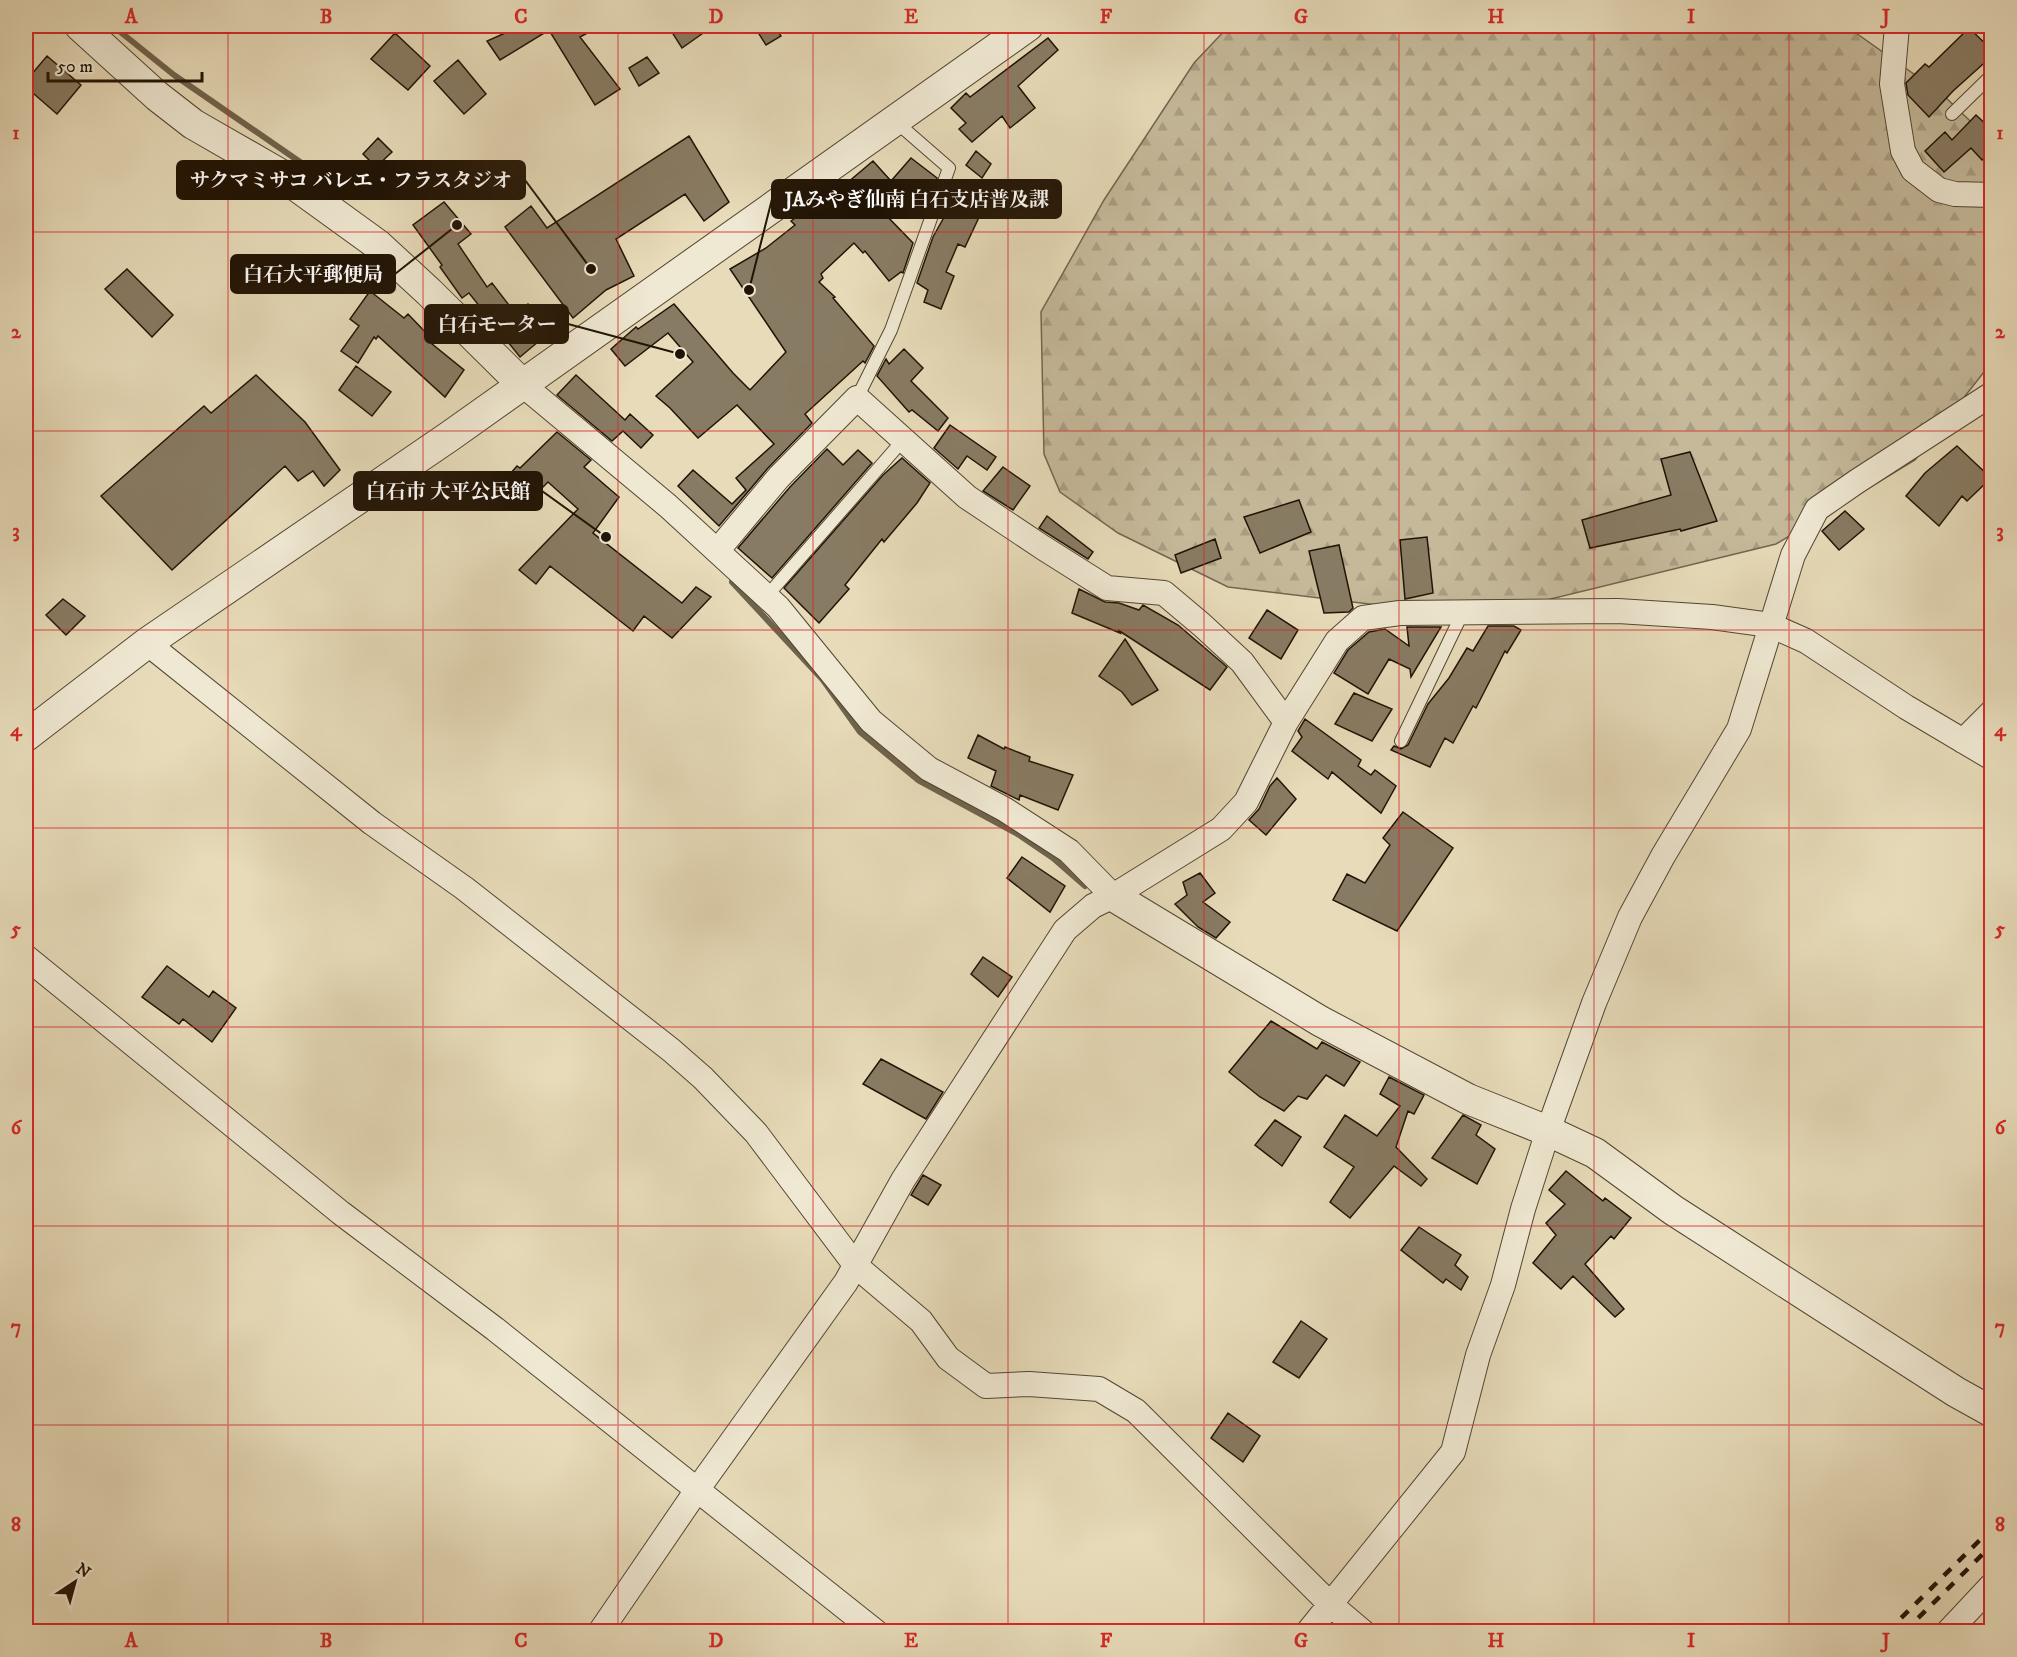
<svg xmlns="http://www.w3.org/2000/svg" width="2017" height="1657" font-family="'IM FELL DW Pica','Noto Serif JP',serif">
<style>
.forest{fill:url(#forest-firs);stroke:#736650;stroke-width:1.5}
.lines{fill:none;stroke-linecap:round;stroke-linejoin:round}
.stream{stroke:#70634c;stroke-width:6}
.building{fill:#887b63;stroke:#211405;stroke-width:1.5}
.service-casing{stroke:#524632;stroke-width:14}
.minor-casing{stroke:#524632;stroke-width:26}
.tertiary-casing{stroke:#524632;stroke-width:32}
.service{stroke:#efe8d2;stroke-width:12}
.minor{stroke:#efe8d2;stroke-width:24}
.tertiary{stroke:#efe8d2;stroke-width:30}
.rail{stroke:#211405;stroke-width:4.5;stroke-dasharray:10 10;stroke-linecap:butt}
.grid{fill:none;stroke:#d62828;stroke-width:1.5;stroke-opacity:0.55}
.leader{fill:none;stroke:#211405;stroke-width:2}
.callout-dot{fill:#211405;stroke:#efe8d2;stroke-width:2}
.callout{fill:#211405;stroke:#211405;stroke-width:2}
.callout-label{font-size:20px;text-anchor:middle;font-weight:bold;fill:#fff}
.neatline{fill:none;stroke:#d62828;stroke-width:2}
.grid-label{font-size:20px;text-anchor:middle;font-weight:bold;fill:#d62828}
</style>
<defs>
<pattern id="forest-firs" width="22" height="20" patternUnits="userSpaceOnUse" patternTransform="scale(1.5)"><rect width="22" height="20" fill="#c5b99a"/><path d="M5 1l3.5 6h-7zM16 11l3.5 6h-7z" fill="#a99e83"/></pattern>
</defs>
<rect width="100%" height="100%" fill="#e7dbb9"/>
<filter id="stains"><feTurbulence type="fractalNoise" baseFrequency=".00333" numOctaves="4"/><feColorMatrix values="0 0 0 0 .2 0 0 0 0 .09 0 0 0 0 .02 0 0 0 .5 -.17"/></filter>
<radialGradient id="worn" r=".72"><stop offset=".6" stop-color="#630" stop-opacity="0"/><stop offset="1" stop-color="#630" stop-opacity=".3"/></radialGradient>
<path class="forest" d="M1229,26H1846L1942,94L1991,141V363L1915,460L1776,544L1477,617L1228,587L1118,533L1060,492L1044,454L1041,312L1104,200L1194,63Z"/>
<g class="lines">
<path class="stream" d="M113,26L174,75L316,173
M732,582L823,680L860,732L918,780L1016,833L1053,858L1085,886"/>
</g>
<path class="building" d="M510,26H600L580,37L620,89L595,105L549,30L500,60L487,41L512,30Z
M668,26H713L682,48Z
M754,26H774L781,36L766,45Z
M1969,28L1992,50V56L1953,91L1929,117L1908,95L1906,83L1925,64L1929,67Z
M395,33L430,66L408,90L371,59Z
M1048,38L1058,50L1018,86L1035,108L1010,128L1002,116L972,142L959,129L966,123L951,108L966,93L970,97Z
M47,56L81,85L57,114L26,87V81Z
M647,57L659,73L639,86L629,68Z
M458,60L486,94L464,114L434,81Z
M1976,115L1992,130V150L1982,160L1971,148L1944,172L1925,151L1945,132L1952,140Z
M689,136L729,202L704,221L685,194L616,239L634,276L606,290L573,318L505,227L531,206L547,228Z
M378,138L392,152L376,167L363,154Z
M976,151L991,164L982,178L966,165Z
M911,158L937,178L927,205L910,191L884,213L913,243L903,273L901,272L889,281L865,251L863,253L854,243L821,274L823,278L819,282L835,297L833,298L874,346L865,363L863,361L805,414L812,423L768,468L719,526L678,486L693,470L732,504L746,490L736,478L774,444L737,405L698,438L670,408L656,396L693,362L668,333L625,366L611,349L636,327L638,329L674,304L733,373L750,390L786,352L730,269L766,248L795,225L791,221L812,206L817,213L849,185L847,183L873,161L891,181Z
M948,195L981,213L965,247L958,244L946,272L954,276L941,309L924,302L928,290L917,283L933,237L943,219L940,217Z
M444,202L471,234L458,244L487,287L492,283L515,313L528,304L551,331L520,357L469,293L462,298L440,267L442,265L413,225Z
M127,269L173,315L152,337L105,289Z
M370,291L404,318L408,314L428,335L426,339L464,370L445,397L378,336L376,339L374,337L358,363L341,351L359,326L350,319Z
M904,349L923,368L911,381L948,418L938,431L912,410L909,412L877,376L886,359L889,364Z
M356,366L391,392L372,416L339,390Z
M256,375L305,422L340,470L324,486L313,471L298,481L285,466L172,570L101,496L204,406L211,413Z
M576,375L625,420L630,414L653,435L641,448L623,431L612,441L557,395Z
M950,425L996,457L987,470L967,456L958,469L934,448Z
M557,432L591,460L584,467L619,497L593,533L682,603L696,587L711,597L672,638L644,616L633,631L550,566L536,584L519,570L578,509L548,482L528,502L504,481L517,466L520,468Z
M1957,446L1991,478L1967,501L1962,496L1939,526L1906,496L1925,473Z
M827,449L843,465L858,450L872,463L772,578L738,548L790,487Z
M1690,452L1717,521L1681,531L1680,529L1590,548L1582,520L1671,495L1661,459Z
M902,458L930,483L917,503L884,542L882,539L845,585L849,589L819,623L784,588L883,475Z
M1003,467L1030,486L1013,510L983,491Z
M1299,500L1311,532L1260,553L1244,517Z
M1845,511L1864,529L1839,550L1822,531Z
M1047,516L1093,552L1088,559L1039,528Z
M1427,537L1433,593L1405,599L1400,540Z
M1215,539L1221,558L1181,573L1175,555Z
M1339,545L1353,608L1349,612L1324,613L1309,551Z
M1079,589L1105,602L1119,603L1139,610L1143,605L1178,625L1227,667L1210,690L1118,630L1120,633L1072,613Z
M63,599L85,616L66,635L46,615Z
M1267,610L1298,630L1281,659L1249,638Z
M1488,626H1514L1521,630L1507,653L1505,651L1476,708L1473,706L1453,743L1445,738L1430,767L1391,750L1394,746L1401,749L1408,745L1428,704L1449,678L1467,648L1473,651Z
M1407,627H1441L1411,677L1410,669L1389,659L1368,694L1334,673L1348,650L1369,632L1385,629L1409,646Z
M1125,639L1158,690L1132,705L1122,692L1099,676Z
M1354,693L1392,709L1372,741L1335,724Z
M1305,719L1361,760L1358,766L1371,775L1375,770L1396,786L1381,813L1332,772L1328,779L1292,751L1302,737L1298,731Z
M978,735L1004,749L1005,747L1030,757L1029,761L1073,775L1058,810L1020,795L1019,800L991,786L996,771L968,758Z
M1277,778L1296,799L1266,835L1249,820L1259,809L1270,786Z
M1403,812L1453,848L1397,931L1333,900L1347,874L1365,883L1390,845L1383,838Z
M1022,857L1065,886L1050,912L1007,878Z
M1200,873L1215,893L1203,902L1230,922L1216,938L1198,927L1175,904L1187,895L1183,882Z
M983,957L1012,977L998,997L971,974Z
M167,966L209,997L213,991L236,1008L212,1042L183,1019L179,1024L142,997Z
M1271,1021L1317,1049L1322,1042L1360,1062L1344,1086L1326,1075L1307,1099L1298,1096L1284,1111L1260,1097L1229,1072Z
M881,1059L943,1092L926,1119L863,1084Z
M1389,1077L1424,1095L1414,1114L1408,1111L1396,1147L1427,1179L1421,1186L1394,1166L1350,1218L1330,1202L1354,1167L1324,1147L1345,1115L1377,1136L1400,1106L1380,1094Z
M1463,1115L1481,1125L1476,1135L1495,1149L1477,1184L1432,1158Z
M1275,1120L1301,1137L1282,1166L1255,1145Z
M1566,1171L1603,1201L1605,1198L1631,1218L1614,1239L1611,1236L1585,1264L1624,1309L1615,1317L1573,1276L1561,1289L1533,1263L1556,1235L1546,1223L1565,1204L1549,1190Z
M923,1175L941,1185L928,1205L911,1195Z
M1419,1227L1461,1255L1455,1265L1468,1277L1461,1290L1446,1279L1443,1283L1401,1250Z
M1301,1321L1327,1339L1299,1378L1273,1362Z
M1228,1413L1260,1436L1243,1462L1211,1438Z"/>
<g class="lines">
<g class="service-casing">
<path id="service" d="M1952,114L1992,75
M857,398L891,330L949,168L895,121
M766,597L904,439
M1401,741L1463,612"/>
</g>
<g class="minor-casing">
<path id="minor" d="M1897,26L1892,84L1903,151L1913,170L1939,190L1955,194L1992,195
M523,385L668,506L778,607L871,721L929,769L1004,809L1069,851L1113,896
M717,551L779,477L857,398L967,497L1042,547L1107,588L1164,593L1202,625L1242,662L1286,722
M147,643L372,823L464,888L671,1050L703,1078L756,1133L856,1266L921,1321L948,1358L986,1386L1029,1384L1099,1389L1136,1411L1331,1605L1363,1632
M1963,741L1992,712
M26,957L341,1213L495,1329L876,1632
M600,1632L697,1490L846,1282L903,1180L1065,930L1093,906L1113,896L1221,829L1246,802L1286,722L1337,641L1363,618L1400,613L1618,611L1712,617L1770,625L1806,641L1906,707L1992,758
M1308,1632L1453,1452L1478,1355L1503,1285L1523,1209L1548,1131L1594,1003L1630,917L1663,856L1739,729L1793,555L1817,509L1856,482L1992,394
M1948,1632L1992,1585"/>
</g>
<g class="tertiary-casing">
<path id="tertiary" d="M80,26L157,96L193,124L280,174L378,245L429,292L523,385
M26,736L147,643L450,436L1028,26
M1113,896L1320,1021L1468,1099L1548,1131L1595,1153L1673,1210L1956,1392L1992,1412"/>
</g>
<use href="#service" class="service"/>
<use href="#minor" class="minor"/>
<use href="#tertiary" class="tertiary"/>
<path class="rail" d="M1887,1632L1992,1528
M1904,1632L1992,1545"/>
</g>
<path class="grid" d="M228,26V1632M423,26V1632M618,26V1632M813,26V1632M1008,26V1632M1204,26V1632M1399,26V1632M1594,26V1632M1789,26V1632M26,232H1992M26,431H1992M26,630H1992M26,828H1992M26,1027H1992M26,1226H1992M26,1425H1992"/>
<path class="leader" d="M591 269L525 180M749 290L772 199M457 225L395 274M680 354L568 324M606 537L542 491"/>
<g class="callout-dot">
<circle cx="591" cy="269" r="6"/>
<circle cx="749" cy="290" r="6"/>
<circle cx="457" cy="225" r="6"/>
<circle cx="680" cy="354" r="6"/>
<circle cx="606" cy="537" r="6"/>
</g>
<g class="callout">
<rect x="177" y="161" width="348" height="38" rx="6"/>
<rect x="772" y="180" width="289" height="38" rx="6"/>
<rect x="231" y="255" width="164" height="38" rx="6"/>
<rect x="425" y="305" width="143" height="38" rx="6"/>
<rect x="354" y="472" width="188" height="38" rx="6"/>
</g>
<g class="callout-label">
<text x="351" y="187">サクマミサコ バレエ・フラスタジオ</text>
<text x="917" y="206">JAみやぎ仙南 白石支店普及課</text>
<text x="313" y="281">白石大平郵便局</text>
<text x="497" y="331">白石モーター</text>
<text x="448" y="498">白石市 大平公民館</text>
</g>
<rect width="2017" height="1657" fill="none" stroke="#e7dbb9" stroke-width="66"/>
<g transform="translate(75 1582) rotate(36)" stroke="#efe8d2" stroke-width="4.5" paint-order="stroke">
<path d="M0-4.5L10 22L0 15L-10 22Z" fill="#211405"/>
<text y="-9" font-size="16" font-weight="bold" text-anchor="middle" fill="#211405">N</text>
</g>
<path d="M48 72v9h154v-9" fill="none" stroke="#211405" stroke-width="3"/>
<text x="57" y="72" font-size="18" fill="#211405" stroke="#efe8d2" stroke-width="4.5" paint-order="stroke">50 m</text>
<rect x="33" y="33" width="1951" height="1591" class="neatline"/>
<g class="grid-label">
<text x="131" y="23">A</text>
<text x="326" y="23">B</text>
<text x="521" y="23">C</text>
<text x="716" y="23">D</text>
<text x="911" y="23">E</text>
<text x="1106" y="23">F</text>
<text x="1301" y="23">G</text>
<text x="1496" y="23">H</text>
<text x="1691" y="23">I</text>
<text x="1886" y="23">J</text>
<text x="16" y="139">1</text>
<text x="2000" y="139">1</text>
<text x="16" y="338">2</text>
<text x="2000" y="338">2</text>
<text x="16" y="537">3</text>
<text x="2000" y="537">3</text>
<text x="16" y="736">4</text>
<text x="2000" y="736">4</text>
<text x="16" y="935">5</text>
<text x="2000" y="935">5</text>
<text x="16" y="1134">6</text>
<text x="2000" y="1134">6</text>
<text x="16" y="1333">7</text>
<text x="2000" y="1333">7</text>
<text x="16" y="1531">8</text>
<text x="2000" y="1531">8</text>
<text x="131" y="1647">A</text>
<text x="326" y="1647">B</text>
<text x="521" y="1647">C</text>
<text x="716" y="1647">D</text>
<text x="911" y="1647">E</text>
<text x="1106" y="1647">F</text>
<text x="1301" y="1647">G</text>
<text x="1496" y="1647">H</text>
<text x="1691" y="1647">I</text>
<text x="1886" y="1647">J</text>
</g>
<rect width="100%" height="100%" filter="url(#stains)"/>
<rect width="100%" height="100%" fill="url(#worn)"/>
</svg>
